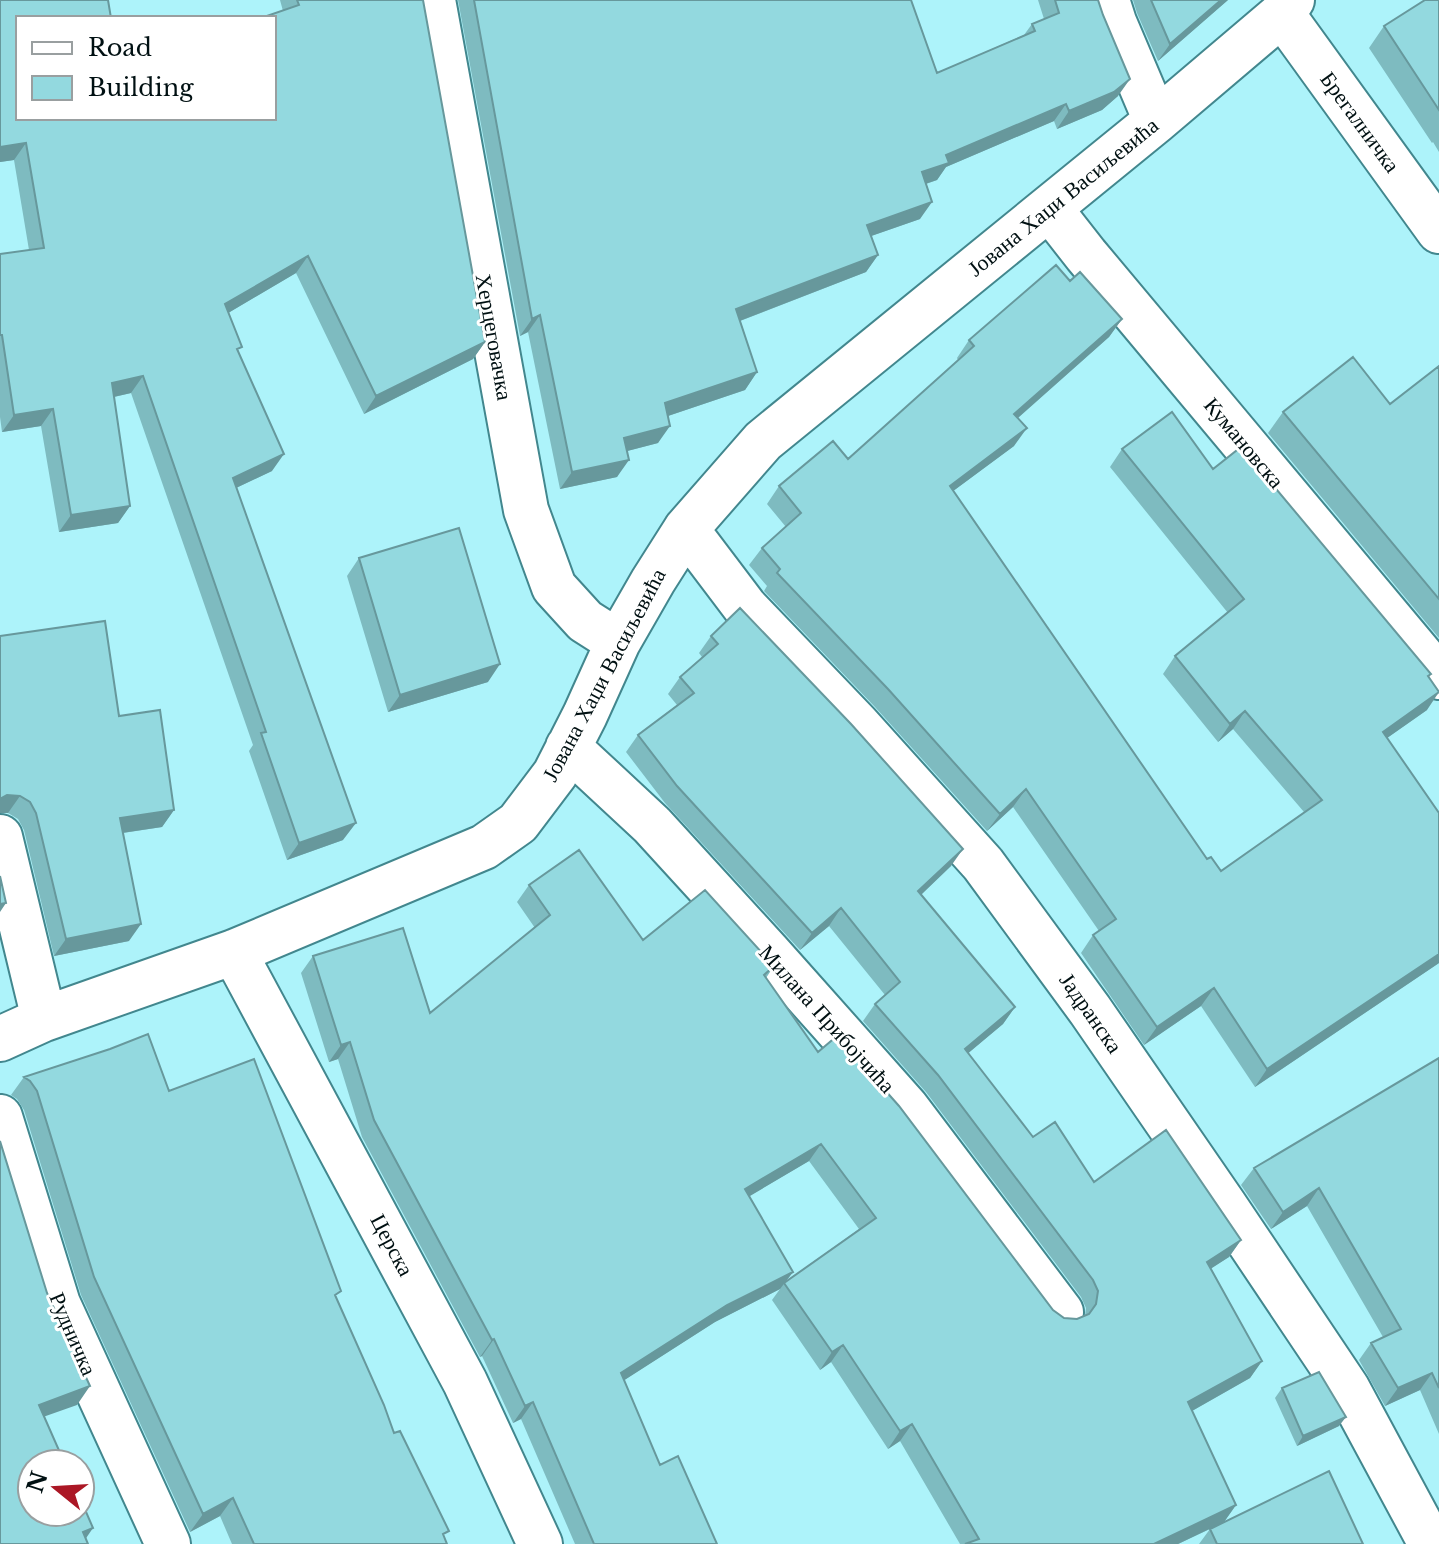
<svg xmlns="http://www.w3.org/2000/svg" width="1439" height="1544" font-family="'Libre Baskerville',serif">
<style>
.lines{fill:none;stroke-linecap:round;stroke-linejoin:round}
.minor-casing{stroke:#42878e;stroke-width:48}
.minor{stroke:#fff;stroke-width:44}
.wall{fill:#7ebbc0;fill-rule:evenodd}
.shaded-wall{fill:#67989c}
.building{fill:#93d9df;stroke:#67989c;stroke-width:2}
.labels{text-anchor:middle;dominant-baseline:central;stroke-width:6;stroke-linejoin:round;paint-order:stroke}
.street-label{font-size:22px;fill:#001012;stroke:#fff}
</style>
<rect width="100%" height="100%" fill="#adf3fa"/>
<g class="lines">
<g class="minor-casing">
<path id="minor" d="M433,0L526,510L554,587L585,621L618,642
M1107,0L1114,22L1156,121
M1282,14L1439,231
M1050,209L1086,255L1439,677
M686,529L745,607L857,724L983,864L1090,1010L1225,1206L1347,1388L1431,1544
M568,747L652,825L769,953L906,1107L1061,1312
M0,837L44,1019
M234,952L465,1382L540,1544
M0,1039L44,1019L234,952L484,847L518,823L555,774L585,715L618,642L653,581L686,529L763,441L1156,121L1282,14L1292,0
M0,1117L58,1304L168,1544"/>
</g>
<use href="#minor" class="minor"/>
</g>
<path class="wall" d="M0,0L18,118L283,11L280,0H423L485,342L473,359L364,414L296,273L228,313L272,471L236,488L343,840L287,860L249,751L253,745L131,393L114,397L130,506L118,523L59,532L41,426L2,432L0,417V254L29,250L14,160L0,162Z
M458,0H911L937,73L1024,35L1032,24L1044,19L1038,0H1098L1118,96L1102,110L1057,129L1054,121L946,167L937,180L926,184L920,219L871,236L878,255L866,272L740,321L757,372L745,390L668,416L658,443L627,451L617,477L560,489L528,332L520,336Z
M1133,0H1228L1158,61L1137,13Z
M1439,0V152L1433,142L1432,143L1369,48L1384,26Z
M1070,281L1122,319L1109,337L1018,418L1014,446L953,491L1207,859L1221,871L1304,812L1233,729L1218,742L1163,674L1175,656L1228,613L1110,467L1122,449L1213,469L1431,674L1429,677L1427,710L1387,738L1439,963L1255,1087L1201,1006L1144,1045L1081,953L1093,935L1099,931L1013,807L987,831L875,707L764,591L767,586L749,565L762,548L786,527L767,504L779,486L848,459L958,360L957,358L969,340Z
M1439,366V638L1268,433L1283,412L1390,404Z
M359,558L488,682L388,712L347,576Z
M0,636L119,716L174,810L162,827L123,833L129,941L54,956L24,830L18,819L8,813Z
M711,636L951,866L921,895L1015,1007L1003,1024L968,1053L1033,1137L1094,1182L1241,1240L1229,1257L1211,1268L1262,1361L1250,1378L1192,1411L1236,1505L1224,1522L1363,1544H1199L1210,1529L1178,1544H960L900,1441L888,1449L831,1362L820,1370L772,1300L780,1289L715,1322L624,1380L660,1465L717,1544H575L521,1419L513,1423L482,1356L480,1357L362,1137L338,1059L329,1062L301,973L313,956L430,1013L535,928L517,902L529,885L643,940L774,966L766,978L818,1052L1053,1310L1064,1318L1077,1319L1085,1316L1086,1308L1081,1297L926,1092L863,1021L875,1004L885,995L829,926L800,950L665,803L626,752L638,735L677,705L668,694L680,677L702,657L699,653ZM809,1161L859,1229L785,1282L793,1272L749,1196Z
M1439,1058V1434L1420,1390L1385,1406L1359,1360L1371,1343L1383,1337L1307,1206L1271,1229L1241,1185L1254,1168Z
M24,1077L169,1091L336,1298L394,1433L447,1544H232L220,1516L190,1532L81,1295L24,1110L17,1099L11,1095Z
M1282,1388L1339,1426L1297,1446L1275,1398Z"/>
<path class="shaded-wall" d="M1221,0H1228L1158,61L1170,44Z
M1130,79L1118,96L1102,110L1057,129L1069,111Z
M1066,104L1054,121L946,167L937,180L910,189L922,172L946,155Z
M26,143L14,160L0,162V147Z
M932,202L920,219L854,242L867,225Z
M878,255L866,272L724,327L736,309Z
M308,256L296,273L213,322L225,304Z
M540,315L528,332L520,336L532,319Z
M1122,319L1109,337L1002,432L1014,414Z
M485,342L473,359L364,414L376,396Z
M757,372L745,390L653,421L665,403Z
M143,376L131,393L100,400L112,383Z
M53,409L41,426L2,432L14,415Z
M670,426L658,443L612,455L624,438Z
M1027,428L1014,446L937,503L950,486Z
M284,454L272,471L221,495L233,478Z
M629,460L617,477L560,489L572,472Z
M130,506L118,523L59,532L71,515Z
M500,664L488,682L388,712L400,695Z
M1439,692L1427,710L1370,750L1383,732Z
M1245,711L1233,729L1218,742L1230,724Z
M1026,789L1013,807L987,831L1000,814Z
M7,795L20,796L8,813H0V799Z
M174,810L162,827L108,835L120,818Z
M356,823L343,840L287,860L299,843Z
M963,849L951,866L906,909L918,891Z
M6,903L0,912V904Z
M841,908L829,926L800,950L812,933Z
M141,924L129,941L54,956L66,939Z
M1439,954V963L1255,1087L1267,1069Z
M1214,988L1201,1006L1144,1045L1157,1027Z
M1015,1007L1003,1024L953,1066L965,1049Z
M350,1042L338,1059L329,1062L341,1045Z
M821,1144L809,1161L733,1206L745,1189Z
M1319,1188L1307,1206L1271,1229L1283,1212Z
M1241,1240L1229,1257L1195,1279L1207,1262Z
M793,1272L780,1289L715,1322L609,1390L621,1373L727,1305Z
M494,1339L482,1356L480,1357L492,1340Z
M843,1345L831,1362L820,1370L832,1352Z
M1262,1361L1250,1378L1176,1420L1188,1402Z
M1432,1373L1420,1390L1385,1406L1398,1388Z
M90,1386L77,1405L26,1423L39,1405Z
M533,1402L521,1419L513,1423L525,1406Z
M1346,1417L1339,1426L1297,1446L1303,1436Z
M912,1424L900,1441L888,1449L900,1431Z
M233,1498L220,1516L190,1532L203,1514Z
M1236,1505L1224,1522L1178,1544H1154Z
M93,1528L82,1544L83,1532Z"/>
<path class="building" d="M0,0H108L111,18H18V118H274V18H261L299,5L297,0H423L485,342L376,396L308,256L225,304L242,347L237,349L284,454L233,478L356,823L299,843L261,733L266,732L143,376L112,383L130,506L71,515L53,409L14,415L2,335H0V254L44,248L26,143L0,147Z
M474,0H911L937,73L1035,31L1032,24L1059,13L1055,0H1098L1103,15L1130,79L1114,92L1069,111L1066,104L946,155L949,163L922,172L932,202L867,225L878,255L736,309L757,372L665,403L670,426L624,438L629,460L572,472L540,315L532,319Z
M1151,0H1221L1170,44Z
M1425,0H1439V110L1384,26Z
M1056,265L1070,281L1080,272L1122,319L1014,414L1027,428L950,486L1207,859L1211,857L1221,871L1322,800L1245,711L1230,724L1175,656L1244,599L1122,449L1172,412L1213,469L1241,447L1431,674L1428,676L1439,692L1383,732L1439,813V954L1267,1069L1214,988L1157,1027L1093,935L1116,919L1026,789L1000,814L888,689L777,573L780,569L762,548L801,513L779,486L833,441L848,459L974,346L969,340Z
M1353,357L1390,404L1439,366V599L1283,412Z
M459,528L500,664L400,695L359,558Z
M740,608L851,724L963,849L918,891L1015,1007L965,1049L1033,1137L1055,1122L1094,1182L1166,1130L1241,1240L1207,1262L1262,1361L1188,1402L1236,1505L1154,1544H965L979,1539L912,1424L900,1431L843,1345L832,1352L784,1283L876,1218L821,1144L745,1189L793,1272L727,1305L621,1373L660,1465L678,1456L717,1544H594L533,1402L525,1406L494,1339L492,1340L374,1120L350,1042L341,1045L313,956L403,928L430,1013L550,915L529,885L579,850L643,940L705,890L774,966L764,975L818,1052L837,1036L899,1106L1053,1310L1064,1318L1077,1319L1089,1314L1096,1304L1098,1291L1093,1280L938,1075L875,1004L900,982L841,908L812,933L677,786L638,735L694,693L680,677L718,644L711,636Z
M105,621L119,716L160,710L174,810L120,818L141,924L66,939L36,813L30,802L20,796L7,795L0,799V636Z
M0,876L6,903L0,904Z
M148,1034L169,1091L254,1059L341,1291L335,1295L384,1405L394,1433L400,1431L449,1531L443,1534L447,1544H254L233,1498L203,1514L94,1277L37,1091L30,1081L24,1077L110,1049Z
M1439,1058V1388L1432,1373L1398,1388L1371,1343L1401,1329L1319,1188L1283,1212L1254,1168Z
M0,1141L47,1293L90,1386L39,1405L65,1464H32V1512H80V1498L93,1528L83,1532L88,1544H0Z
M1319,1372L1346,1417L1303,1436L1282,1388Z
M1329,1471L1363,1544H1217L1210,1529Z"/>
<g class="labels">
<g class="street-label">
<text transform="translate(1360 122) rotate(54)">Брегалничка</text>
<text transform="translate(1063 197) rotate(-39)">Јована Хаџи Васиљевића</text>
<text transform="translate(494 337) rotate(80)">Херцеговачка</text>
<text transform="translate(1244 443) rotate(50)">Кумановска</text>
<text transform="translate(604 675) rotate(-62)">Јована Хаџи Васиљевића</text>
<text transform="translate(1091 1013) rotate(55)">Јадранска</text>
<text transform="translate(827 1019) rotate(48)">Милана Прибојчића</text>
<text transform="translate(392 1245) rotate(62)">Церска</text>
<text transform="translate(73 1334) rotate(67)">Рудничка</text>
</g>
</g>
<rect x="16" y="16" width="260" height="104" fill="#ffffff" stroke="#999fa0" stroke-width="2"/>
<rect x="32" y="42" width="40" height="12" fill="#ffffff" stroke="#999fa0" stroke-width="2"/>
<text x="88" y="56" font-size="24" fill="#001012">Road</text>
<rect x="32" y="76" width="40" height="24" fill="#93d9df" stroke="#999fa0" stroke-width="2"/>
<text x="88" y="96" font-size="24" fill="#001012">Building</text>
<g transform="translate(56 1488) rotate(288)"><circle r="38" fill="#ffffff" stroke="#999fa0" stroke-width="2"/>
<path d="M0-6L14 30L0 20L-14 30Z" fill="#ab1725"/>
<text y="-12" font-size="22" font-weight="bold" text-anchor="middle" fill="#001012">N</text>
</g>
</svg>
